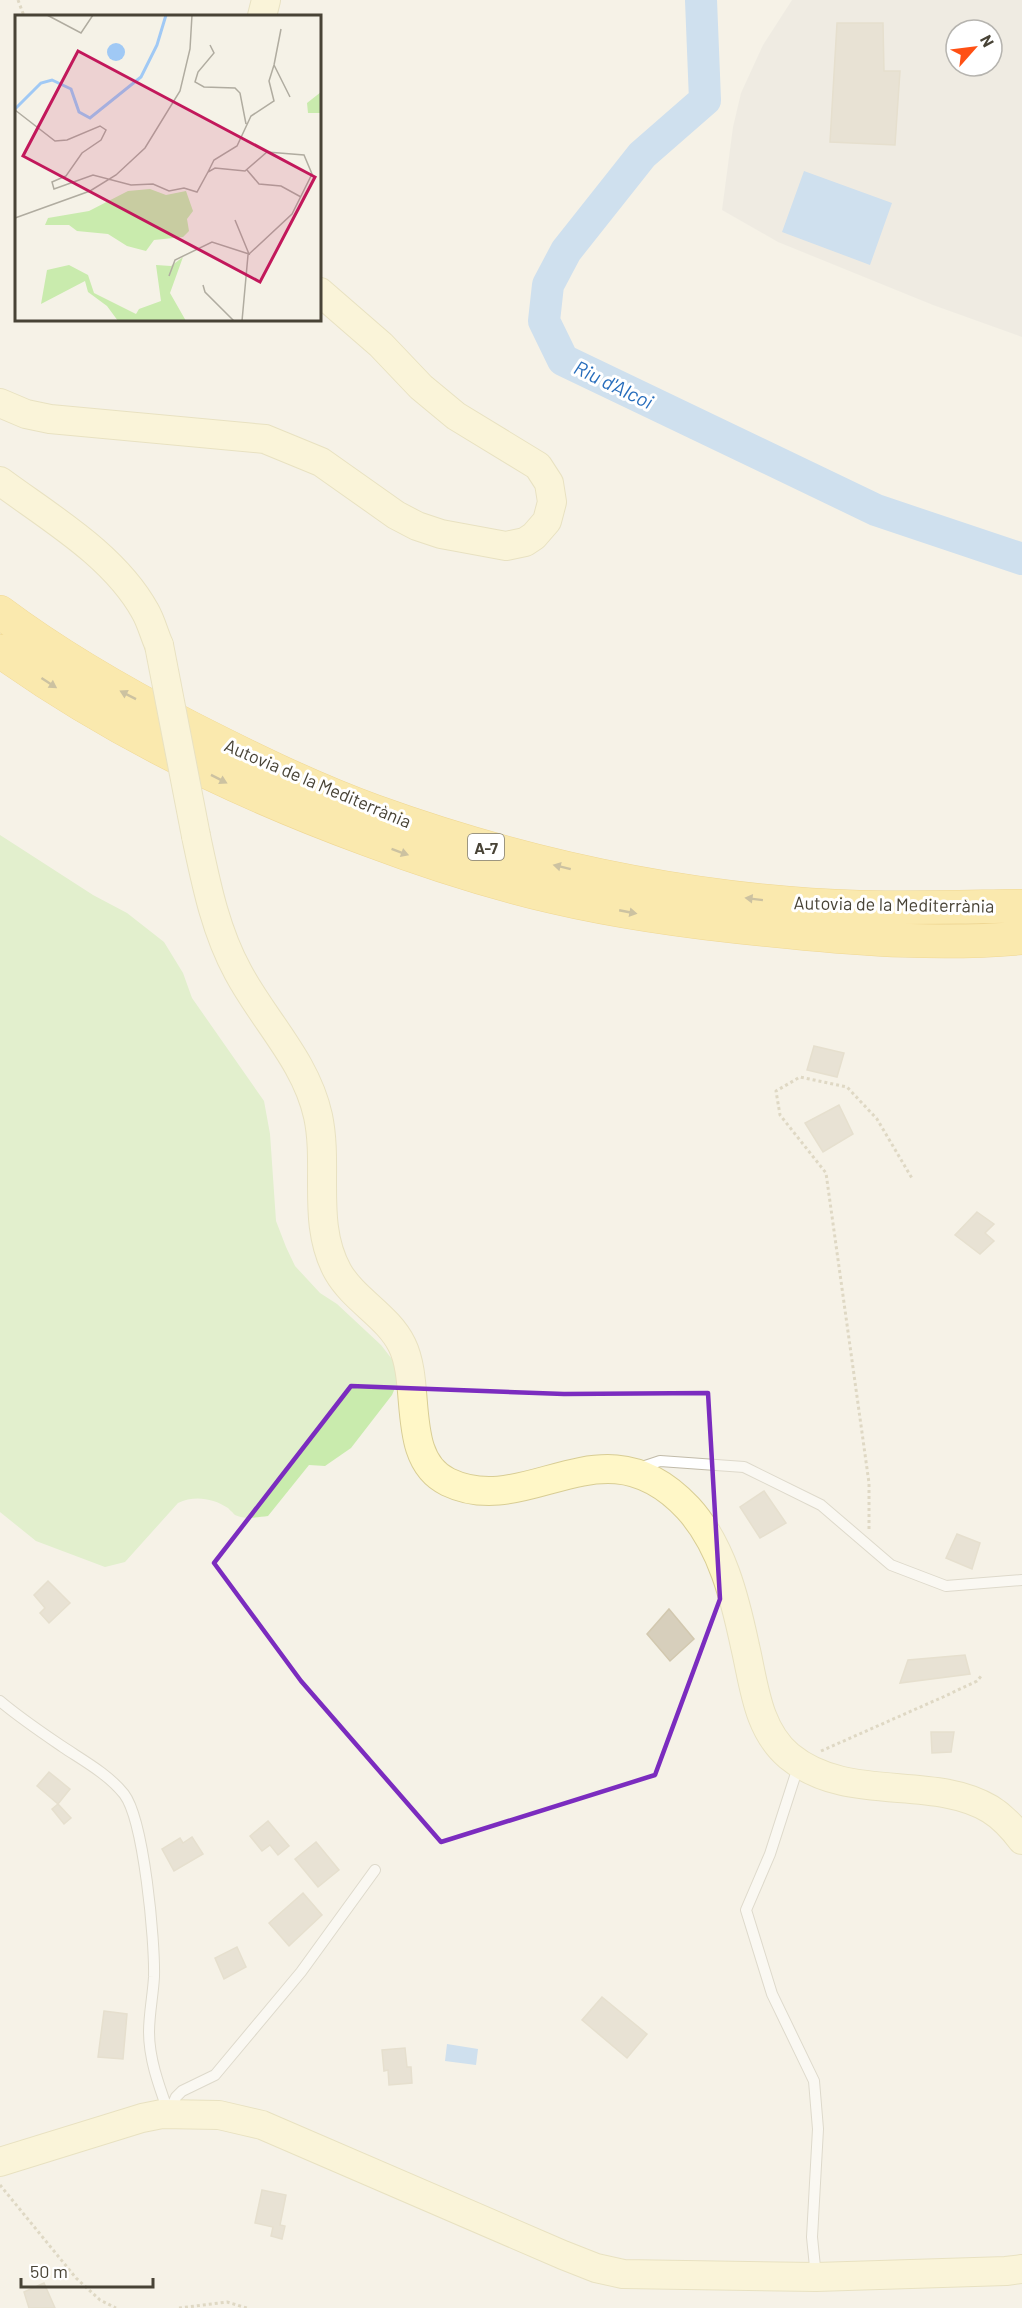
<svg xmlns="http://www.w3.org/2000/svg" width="1022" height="2308" font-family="Barlow,sans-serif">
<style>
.industrial{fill:#e7e3dc;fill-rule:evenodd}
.green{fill:#c9ebad}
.water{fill:#a0c9f5}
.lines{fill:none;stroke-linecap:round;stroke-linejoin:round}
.river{stroke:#a0c9f5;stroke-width:32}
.building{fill:#d7cfbc;stroke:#d2c8af;stroke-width:1.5}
.lane-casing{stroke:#c1bba9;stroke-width:12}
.secondary-casing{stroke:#d8cd94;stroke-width:30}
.highway-casing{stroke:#e7b72f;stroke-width:34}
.path{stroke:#c4b999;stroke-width:3;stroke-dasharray:3 3;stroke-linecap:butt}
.lane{stroke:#fff;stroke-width:10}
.secondary{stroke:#fff7c7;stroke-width:28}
.highway{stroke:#ffdd68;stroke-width:33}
.secondary-bridge-casing{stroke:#d8cd94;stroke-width:30;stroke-linecap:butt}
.secondary-bridge{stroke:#fff7c7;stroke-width:28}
.oneway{fill:#9a884c}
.marked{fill:none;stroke:#7b2cbf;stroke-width:4.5;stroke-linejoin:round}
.labels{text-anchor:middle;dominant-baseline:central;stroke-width:6;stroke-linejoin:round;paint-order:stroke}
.shield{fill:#fff;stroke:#7f7b72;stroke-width:1.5}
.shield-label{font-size:16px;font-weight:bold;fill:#484336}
.street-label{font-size:18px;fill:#484336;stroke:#fff}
.water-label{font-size:20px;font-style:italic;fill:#276dbc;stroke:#fff}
.inset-river{fill:none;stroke:#a0c9f5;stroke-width:3}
.inset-road{fill:none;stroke:#b0aca0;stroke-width:1.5}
.view{fill:#c2185b;fill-opacity:0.15;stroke:#c2185b;stroke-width:3}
.inset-edge{fill:none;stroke:#484336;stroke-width:3}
</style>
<rect width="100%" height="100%" fill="#f5f2e7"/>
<path class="industrial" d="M792,0H1022V337L933,305L778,242L722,210L733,127L741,93L763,45ZM956,30H992V66H956Z"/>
<path class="green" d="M0,835L93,895L127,913L164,942L183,973L192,998L264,1101L270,1134L276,1221L286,1247L295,1266L320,1293L337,1304L381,1345L395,1363L397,1383L392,1395L351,1448L325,1466L309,1465L268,1516C258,1517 245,1520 235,1515C234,1514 229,1509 228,1508C213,1498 194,1495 178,1503L125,1562L105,1567L36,1541L0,1512Z"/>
<path class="water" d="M804,171L892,203L870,265L782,232Z
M447,2044L478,2049L476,2065L445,2061Z"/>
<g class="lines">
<path class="river" d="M701,0L705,100L642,155L566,251L548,285L544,321L563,360L876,510L1022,559"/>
</g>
<path class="building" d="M837,23H883L884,71H900L895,145L830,142Z
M814,1046L844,1053L837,1077L807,1070Z
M839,1105L853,1134L823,1152L805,1123Z
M977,1212L994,1224L985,1233L994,1241L980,1254L955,1235Z
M764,1491L786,1523L760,1538L740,1507Z
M957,1534L980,1543L972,1569L946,1558Z
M48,1581L70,1603L49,1623L40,1613L45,1608L34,1595Z
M669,1609L694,1639L670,1661L647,1634Z
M965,1655L970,1674L900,1683L908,1660Z
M931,1732H954L951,1752L932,1753Z
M49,1772L70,1789L58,1804L37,1786Z
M58,1804L71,1818L64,1824L52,1809Z
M268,1821L289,1846L278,1855L270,1845L262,1851L250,1836Z
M192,1837L203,1854L174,1871L162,1849L180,1838L183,1843Z
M316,1842L339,1870L318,1887L295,1859Z
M303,1893L322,1915L289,1946L269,1923Z
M237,1947L246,1967L224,1979L215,1958Z
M602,1997L647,2034L627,2058L582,2020Z
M104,2011L127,2014L123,2059L98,2057Z
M405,2048L407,2067H411L412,2083L389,2085L388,2070L384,2071L382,2050Z
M262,2190L286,2195L280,2225L285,2226L282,2239L271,2236L273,2227L255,2223Z
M44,2283L55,2308H29L24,2292Z"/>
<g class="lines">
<g class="lane-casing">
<path id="lane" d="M636,1469L660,1461L744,1467L821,1505L891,1565L946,1586L1022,1580
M0,1701C20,1718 41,1732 63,1747C84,1761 108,1774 124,1794C144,1820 155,1941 154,1977C153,1995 149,2014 149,2032C149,2059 159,2086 168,2111
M799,1764L770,1854L746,1910L772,1994L814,2081L818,2129L812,2237L816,2277
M169,2113L176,2097L182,2091L215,2075L301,1972L375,1870"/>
</g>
<g class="secondary-casing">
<path id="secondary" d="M262,16L266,0
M0,403L26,414L50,419L265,439L321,462L396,515L417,526L441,534L506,546L525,542L534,536L547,521L552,502L549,483L538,466L456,416L421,387L381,345L320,292
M0,481C50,518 114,555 145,611C151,621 154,634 159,645
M196,836C206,883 215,930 238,972C264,1021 306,1061 318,1116C329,1167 311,1224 338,1272C354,1300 388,1316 402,1345C422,1385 400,1459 448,1482C529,1521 602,1416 688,1508C722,1545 735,1599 745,1646C754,1684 757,1729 789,1756C847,1804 931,1774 990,1809C1003,1817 1013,1828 1022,1840
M0,2162L142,2118L162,2114L219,2115L262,2125L563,2255L596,2268L623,2274L816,2277L1006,2271L1022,2269"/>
</g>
<g class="highway-casing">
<path id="highway" d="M0,612C60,657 125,694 191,728C250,758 311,788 374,811C507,859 647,891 788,903C866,910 944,907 1022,906
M0,651C112,731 238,792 366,839C427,862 489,882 553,897C630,915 709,925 789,932C866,940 945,945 1022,938"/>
</g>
<path class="path" d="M18,0L24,16
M869,1529V1483L826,1173L780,1115L776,1091L800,1077L847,1087L877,1119L913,1180
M821,1751L943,1697L977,1681L982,1675
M0,2185L76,2278L100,2300L116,2308
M179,2308L227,2302L247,2308"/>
<use href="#lane" class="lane"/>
<use href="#secondary" class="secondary"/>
<use href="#highway" class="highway"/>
<g class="secondary-bridge-casing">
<path id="secondary-bridge" d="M159,645L196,836"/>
</g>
<use href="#secondary-bridge" class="secondary-bridge"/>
</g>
<defs><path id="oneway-solid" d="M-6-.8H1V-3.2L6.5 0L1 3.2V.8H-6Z" transform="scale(1.5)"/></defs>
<g class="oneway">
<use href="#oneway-solid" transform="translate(49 683) rotate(33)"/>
<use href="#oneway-solid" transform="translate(128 695) rotate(-153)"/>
<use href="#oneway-solid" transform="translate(219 779) rotate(27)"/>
<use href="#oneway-solid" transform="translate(400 852) rotate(20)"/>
<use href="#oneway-solid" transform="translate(562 867) rotate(-166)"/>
<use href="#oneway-solid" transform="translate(754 899) rotate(-173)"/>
<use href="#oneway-solid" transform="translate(628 912) rotate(11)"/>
</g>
<path d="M0 0H1022V2308H0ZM351,1386L564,1394L708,1393L720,1599L655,1775L441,1842L301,1681L214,1563Z" fill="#f5f2e7" fill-opacity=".55" fill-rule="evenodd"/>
<path class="marked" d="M351,1386L564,1394L708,1393L720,1599L655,1775L441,1842L301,1681L214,1563Z"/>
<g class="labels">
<rect class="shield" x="468" y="834" width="36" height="26" rx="4.5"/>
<g class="shield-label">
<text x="486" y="847">A-7</text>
</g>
<g class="street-label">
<text transform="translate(318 783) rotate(23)">Autovia de la Mediterrània</text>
<text transform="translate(894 904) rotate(1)">Autovia de la Mediterrània</text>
</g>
<g class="water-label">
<text transform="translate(614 384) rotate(26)">Riu d'Alcoi</text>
</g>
</g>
<g transform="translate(15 15)">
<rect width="306" height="306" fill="#f5f2e7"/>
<path d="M306,77V98H293L292,88ZM135,174L151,180L171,176L178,196L172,204L174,216L168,222L139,225L131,236L112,231L93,219L62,216L54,210H30L33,203L74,196L113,176ZM168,242L155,278L171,306H103L92,291L73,277L70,266L26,289L32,255L54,250L73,260L79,278L121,299L124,294L146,286L141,250L156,251Z" fill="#c9ebad"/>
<path d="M92 37a9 9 0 1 1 18 0a9 9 0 1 1-18 0Z" fill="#a0c9f5"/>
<path class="inset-river" d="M0,94L26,68L37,65L56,74L64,97L75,103L126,62L142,30L151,0"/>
<path class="inset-road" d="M32,0L66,18L78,0M195,30L199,38L183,57L180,67L189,72L220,73L225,78L231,109M259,50L266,14M0,95L40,126L52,125L85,111L91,115L86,125L67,138L51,161L37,167L39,174L78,160L116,170L138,169L154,176L169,173L182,177L193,157L200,153L230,156L252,137L289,140L297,159L277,199L233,240L227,306M232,155L244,169L266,171L286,182M193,157L199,145L222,131L236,101L259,86L254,66L259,50L275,82M0,203L75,176L101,160L130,133L165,76L175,34L177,0M154,261L160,245L197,227L234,239L220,205M188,270L190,277L219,306"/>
<path class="view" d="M63,36L300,162L245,267L8,141Z"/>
<rect width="306" height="306" class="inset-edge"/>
</g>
<g transform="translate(974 48) rotate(62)"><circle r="28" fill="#ffffff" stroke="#b6b4af" stroke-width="1.5"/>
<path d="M0-4.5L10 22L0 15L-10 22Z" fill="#ff5014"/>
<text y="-9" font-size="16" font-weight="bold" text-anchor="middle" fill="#484336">N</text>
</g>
<path d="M21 2278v9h132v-9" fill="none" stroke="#484336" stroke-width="3"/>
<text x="30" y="2278" font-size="18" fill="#484336" stroke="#ffffff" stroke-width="4.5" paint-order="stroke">50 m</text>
</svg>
